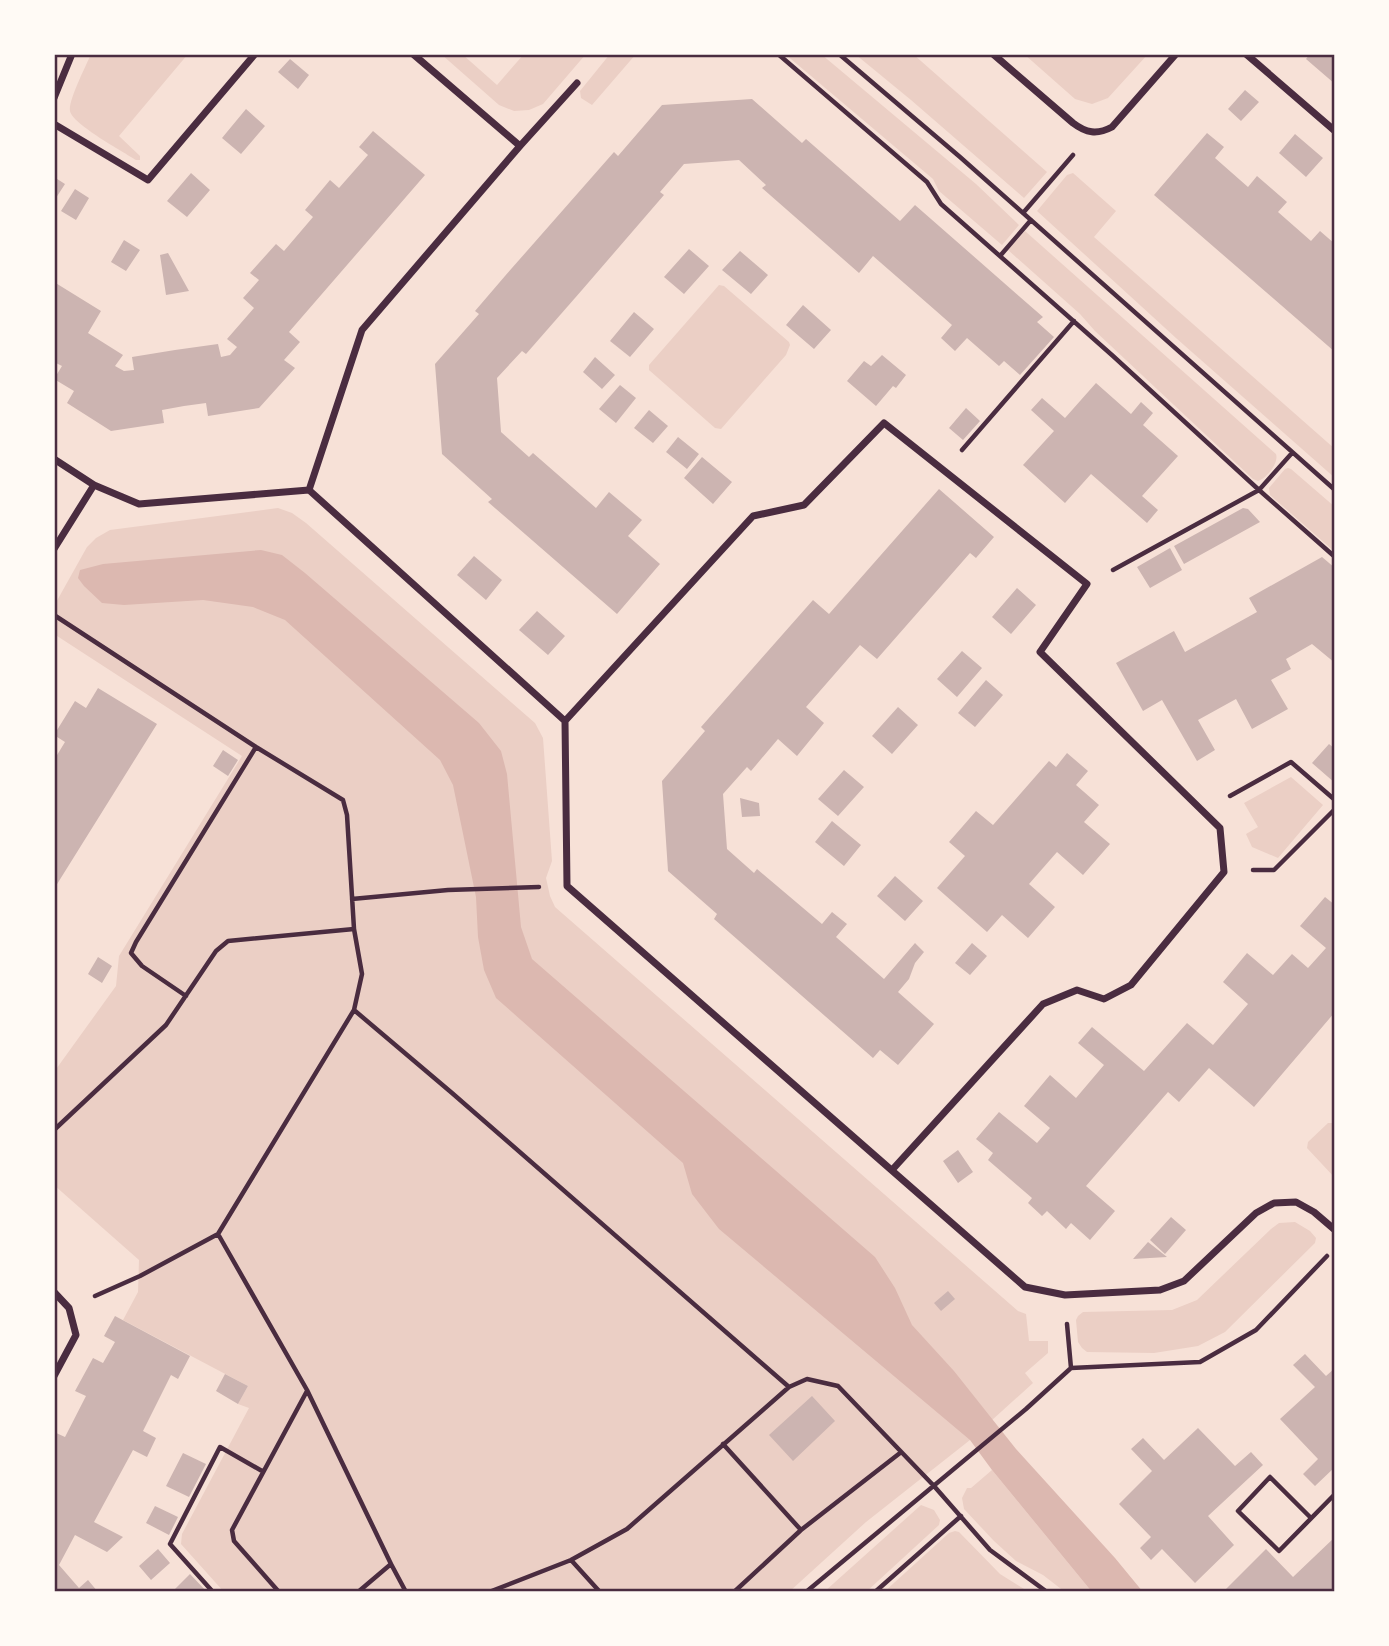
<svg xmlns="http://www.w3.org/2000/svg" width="1389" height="1646" font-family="'Times New Roman',serif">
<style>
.green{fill:#ebcfc5}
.water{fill:#dcb8b0}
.building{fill:#ccb4b1}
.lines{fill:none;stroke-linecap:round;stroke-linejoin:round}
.path{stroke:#4a2c40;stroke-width:4.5}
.minor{stroke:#4a2c40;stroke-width:7}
.neatline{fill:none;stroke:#4a2c40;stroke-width:2.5}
</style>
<rect width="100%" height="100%" fill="#f7e1d7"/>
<path class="green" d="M91,54H188L119,136L140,156V160H136C124,152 72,124 70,111C68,101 86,66 91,54Z
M441,54H462L497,85L524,54H586L543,104L529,110L514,111L499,105Z
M610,54H636L592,105L581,98L580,91Z
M785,54H821L976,184L1019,225L1002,245L939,191L933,179Z
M855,54H913L1047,172L1024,198L911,100Z
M1024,54H1148L1108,98L1092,104L1075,99Z
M1073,173L1116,211L1094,237L1335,449V478L1176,338L1037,211L1067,175Z
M1025,231L1276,454C1279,463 1267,478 1258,481L1253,479L1095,331L1080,314L1008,250Z
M719,285L724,286L789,342L790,345L786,355L721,429L715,428L649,370V365Z
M1288,468L1291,469L1335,507V552L1270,495L1269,488L1285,469Z
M278,508L292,513L306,523L535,723L543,738L552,861L546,878L550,896L555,907L1018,1311L1026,1314L1029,1341H1048V1353L1025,1373L1033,1383L970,1440L866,1522L789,1592H224L181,1544L182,1534L249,1408L238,1404L248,1386L123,1320L138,1292L139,1260L54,1185V1072L116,986L119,956L242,756L54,634V606L87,547L96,538L110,530Z
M1291,777L1323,805L1278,858L1252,847L1246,834L1258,827L1244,803Z
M1328,1123H1335V1178L1307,1148L1308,1142Z
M1295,1222L1310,1231L1316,1238L1315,1243L1225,1332L1198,1346L1154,1353L1087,1352L1082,1348L1078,1342L1076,1320L1078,1316L1083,1312L1172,1310L1197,1300L1271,1229L1279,1223Z
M992,1470L1092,1592H1065L1043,1575L1016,1561L994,1541L964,1509L962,1498L967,1488H971Z
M921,1505L934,1510L940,1520L939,1525L866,1592H824Z
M955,1531L959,1532L1000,1574L1029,1592H884L949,1533Z"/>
<path class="water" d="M261,550L282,555L305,573L479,723L501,751L507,774L521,927L532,959L875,1257L895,1288L912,1325L954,1371L1016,1449L1115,1558L1143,1592H1092L992,1470L970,1440L719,1229L692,1194L683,1163L496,998L484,970L478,937L476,897L453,785L440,760L285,620L253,607L203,600L124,605L102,603L84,586L78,578L80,570L103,564Z"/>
<path class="building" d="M1310,54H1335V84L1306,59Z
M290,59L309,75L298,89L278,72Z
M1245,90L1259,102L1241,121L1228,109Z
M752,99L802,143L806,139L900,221L915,205L1043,317L1037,322L1054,337L1020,375L1004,361L999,366L967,338L955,351L941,338L952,325L935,310L873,256L859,273L762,188L766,185L739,160L684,164L660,192L664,195L582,290L526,354L522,351L497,378L501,432L529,457L533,453L596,508L609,492L642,520L628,536L660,564L617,614L488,502L492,499L442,454L435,364L479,314L475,311L505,276L614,152L618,156L662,105Z
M246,109L265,126L241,154L222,138Z
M373,131L425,175L289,332L300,342L284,360L295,368L259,408L208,416L206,403L184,406L162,410L164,423L111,431L67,403L74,391L54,379L62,366L54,362V282L101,311L88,333L123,355L115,366L124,371L134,370L132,357L175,350L218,344L221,357L230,355L237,347L227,339L254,308L243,298L259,280L250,273L276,244L284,251L313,217L305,210L330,180L339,188L368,155L359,147Z
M1207,133L1224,147L1215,158L1248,187L1257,176L1287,202L1278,212L1311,241L1320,231L1335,244V352L1154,195Z
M1295,134L1323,158L1306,177L1279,153Z
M191,173L210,190L187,217L167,201Z
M54,177L65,184L54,201Z
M75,189L89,198L76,220L61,211Z
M124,240L140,250L126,271L111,262Z
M689,249L709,266L684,294L664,277Z
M740,251L768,275L751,294L722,270Z
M168,253L189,291L166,295L160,255Z
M803,305L831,330L814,349L786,325Z
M634,312L654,329L630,357L610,341Z
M882,355L906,375L896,388L893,386L876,406L847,381L864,361L871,366Z
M595,357L615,375L602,389L583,372Z
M1096,383L1131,414L1141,402L1153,413L1143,425L1178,456L1142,496L1158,510L1147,523L1091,474L1065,503L1023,465L1054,431L1031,410L1042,398L1065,418Z
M620,385L636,398L616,423L599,409Z
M966,408L980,421L963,440L949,428Z
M649,410L668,426L653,443L634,428Z
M678,437L699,454L687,469L666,452Z
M702,457L732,482L713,504L684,478Z
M939,489L994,537L976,558L970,553L877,659L860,645L806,707L824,723L797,756L778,739L751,771L747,767L723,794L727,849L754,873L757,869L822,924L832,912L847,924L836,937L884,979L915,943L924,952L915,963L909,979L898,992L934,1024L898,1065L880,1050L873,1058L714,919L717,914L668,871L662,781L705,731L701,727L813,600L829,614Z
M1243,508L1248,509L1260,522L1184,564L1174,546Z
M1170,548L1182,570L1150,588L1137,567Z
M474,556L502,580L486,600L457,575Z
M1322,557L1335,568V663L1312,644L1286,659L1291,669L1271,680L1288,709L1252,729L1236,699L1198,720L1215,750L1197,761L1162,700L1143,711L1116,663L1174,631L1185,652L1257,612L1249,598Z
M1017,588L1036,605L1011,634L992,617Z
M537,611L565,636L548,655L519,630Z
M962,651L982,668L957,697L937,679Z
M986,680L1003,695L975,727L958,713Z
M98,688L157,724L54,889V760L65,742L54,735L75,701L86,708Z
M898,707L918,725L892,754L872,736Z
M1329,744L1335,749V783L1312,763Z
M223,750L238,760L228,776L213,766Z
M1067,753L1088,771L1076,785L1099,805L1084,822L1110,844L1083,875L1057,852L1029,884L1055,907L1028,938L1002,915L987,932L937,888L965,856L949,842L976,811L993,825L1049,761L1056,767Z
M844,770L864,787L838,816L818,799Z
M740,798L759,803L760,816L742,817Z
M832,821L861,845L844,866L815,842Z
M895,876L923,901L905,921L877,896Z
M1325,897L1335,905V1012L1254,1107L1209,1068L1179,1102L1168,1092L1086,1186L1115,1211L1090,1240L1071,1223L1066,1229L1047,1211L1042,1216L1028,1203L1032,1198L988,1160L993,1153L976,1139L999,1112L1037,1143L1050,1128L1024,1106L1050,1075L1076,1098L1104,1065L1078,1043L1092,1027L1144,1071L1187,1023L1213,1045L1248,1004L1223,982L1247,953L1273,975L1292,954L1308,968L1326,948L1300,926Z
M972,943L987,956L970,975L955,963Z
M98,957L112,966L102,983L88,974Z
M958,1150L973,1172L958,1183L943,1161Z
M1171,1217L1186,1230L1165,1254L1150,1240Z
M1148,1242L1167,1257L1133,1259Z
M948,1291L955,1299L941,1311L934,1303Z
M115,1316L190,1356L178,1379L171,1375L143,1431L156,1438L147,1457L133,1450L94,1522L123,1537L107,1552L75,1535L59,1565L79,1588L88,1580L98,1592H54V1432L65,1437L86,1396L75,1391L93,1358L103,1363L115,1342L104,1336Z
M1305,1354L1326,1376L1335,1368V1467L1315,1486L1303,1474L1318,1459L1280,1419L1315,1387L1293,1365Z
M225,1374L248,1386L238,1404L216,1391Z
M812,1396L835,1421L793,1461L769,1435Z
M1198,1428L1235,1466L1251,1452L1263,1465L1208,1516L1234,1545L1195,1583L1162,1549L1151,1560L1140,1548L1151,1537L1119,1504L1152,1471L1131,1449L1143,1438L1164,1460Z
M183,1453L206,1464L189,1497L166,1486Z
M155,1506L178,1517L169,1535L146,1523Z
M1335,1537V1592H1229L1226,1589L1266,1549L1293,1577Z
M158,1549L170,1563L151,1580L139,1566Z
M190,1574L207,1592H172Z"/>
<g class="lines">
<path class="path" d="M778,54L927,182L941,204L1113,356L1259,490L1335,557
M839,54L960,157L1335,490
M1023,213L1073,155
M1000,256L1031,220
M962,450L1074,321
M1113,570L1259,490L1292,453
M54,615L256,747L343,800L347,815L354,929L362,974L354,1010L218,1234L140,1276L95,1296
M1230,796L1291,762L1335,800
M1253,870H1274L1335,809
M352,899L448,890L539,887
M186,996L142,966L131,953L136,942L256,747
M354,1010L452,1093L789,1387L807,1379L838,1386L934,1486L990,1550L1047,1592
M54,1130L166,1025L216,951L228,941L354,929
M218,1234L307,1390L391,1564L406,1592
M1067,1324L1071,1368
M723,1444L801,1530
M1311,1518L1270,1477L1238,1511L1279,1551L1335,1494
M571,1560L600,1592
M213,1592L170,1544L220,1447L262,1471
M279,1592L234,1541L232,1530L307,1391
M358,1592L391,1564
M489,1592L571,1560L627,1529L789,1387
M734,1592L801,1530L900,1453
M806,1592L1026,1409L1071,1368L1200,1362L1256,1330L1327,1256
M875,1592L961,1516"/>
<path class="minor" d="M993,54L1073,123C1086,133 1097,135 1112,127L1176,54
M1246,54L1335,131
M54,98L72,54
M54,124L148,180L255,54
M520,146L577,83
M54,459L94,485L139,504L309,490L565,721L567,886L1025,1287L1065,1295L1160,1290L1184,1281L1256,1213L1274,1203L1296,1202L1314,1212L1335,1230
M309,490L362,330L520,146L413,54
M54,549L94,485
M565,721L753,516L804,505L884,423L1087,584L1040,652L1220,828L1224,872L1131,985L1104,999L1077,990L1043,1004L892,1170
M54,1292L69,1308L76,1335L54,1376"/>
</g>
<rect width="1389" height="1646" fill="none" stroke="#fffaf5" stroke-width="112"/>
<rect x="56" y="56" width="1277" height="1534" class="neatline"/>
</svg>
